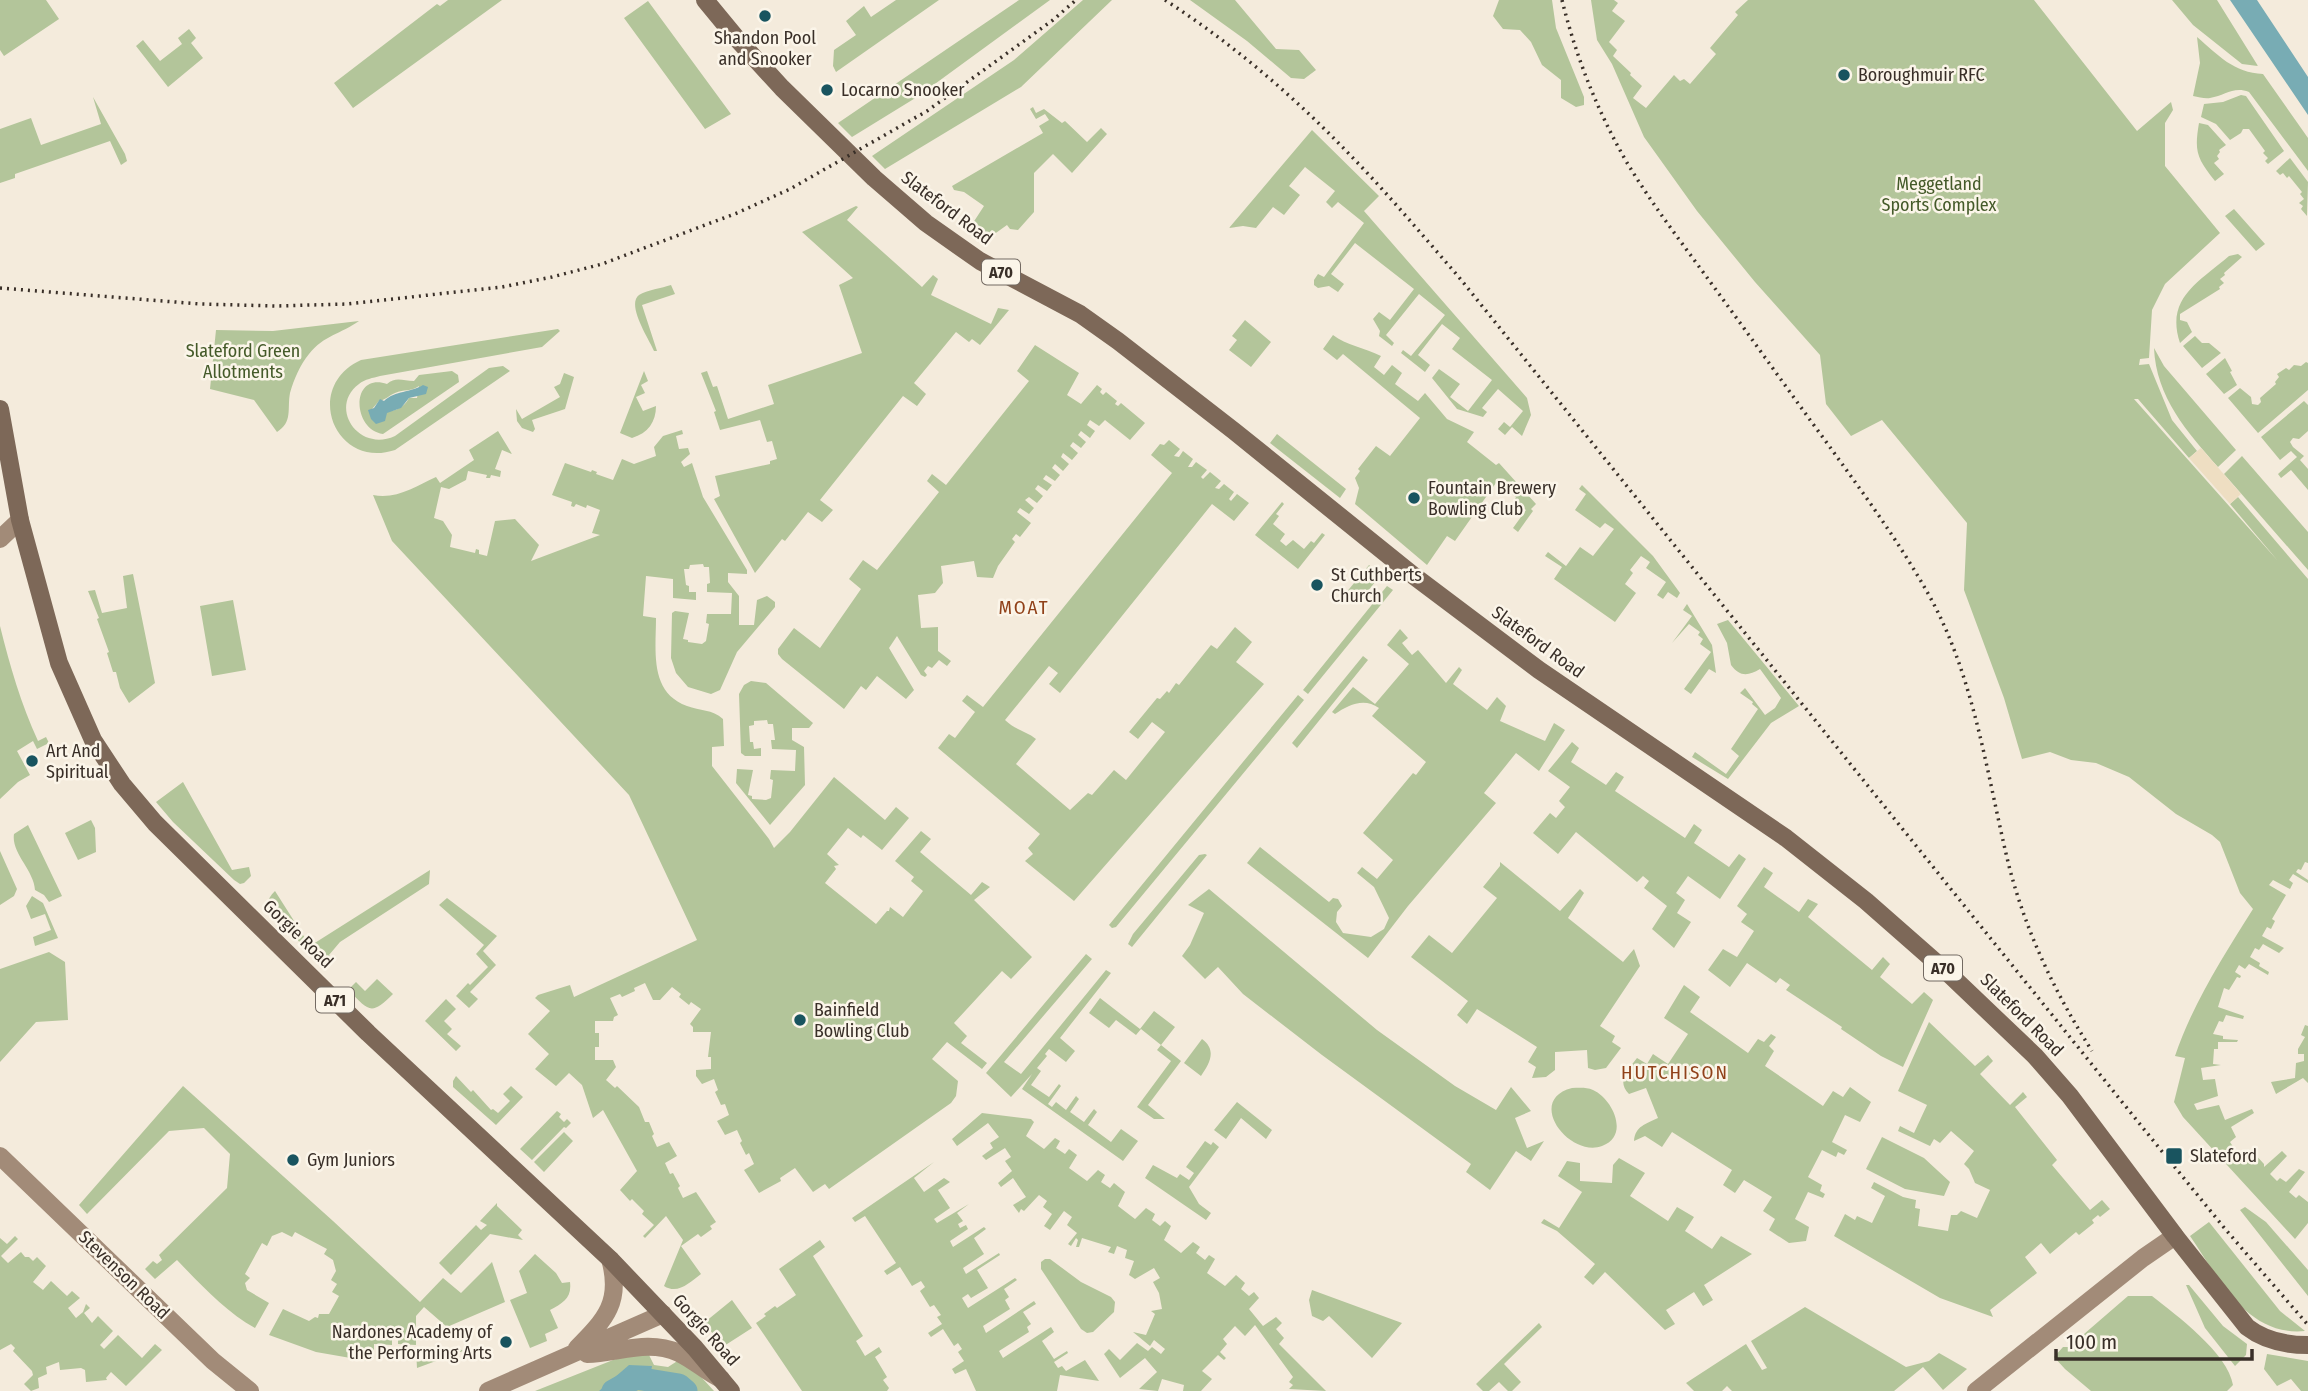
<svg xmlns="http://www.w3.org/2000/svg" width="2308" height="1391" font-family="'Fira Sans Condensed',sans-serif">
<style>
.green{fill:#b3c59a;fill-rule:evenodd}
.plaza{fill:#eedec2}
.water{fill:#78acb4}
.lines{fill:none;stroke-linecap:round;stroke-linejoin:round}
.river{stroke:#78acb4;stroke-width:23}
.secondary{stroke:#a28b78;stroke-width:18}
.primary{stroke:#7d6858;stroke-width:18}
.rail{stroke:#392f28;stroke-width:3.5;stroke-dasharray:2 5;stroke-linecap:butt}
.poi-dot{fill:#19545f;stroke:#fbf5e9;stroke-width:2.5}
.labels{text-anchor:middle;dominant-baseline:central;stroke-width:5;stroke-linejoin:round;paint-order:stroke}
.shield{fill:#fbf5e9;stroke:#736a62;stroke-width:2}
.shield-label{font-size:16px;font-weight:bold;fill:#392f28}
.poi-label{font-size:18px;fill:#392f28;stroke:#fbf5e9;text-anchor:start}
.park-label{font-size:18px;fill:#445a29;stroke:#fbf5e9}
.street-label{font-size:18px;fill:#392f28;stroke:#fbf5e9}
.neighbourhood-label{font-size:19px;letter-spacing:2px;fill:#904119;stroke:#fbf5e9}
</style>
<rect width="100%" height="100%" fill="#f4ebdc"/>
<path class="green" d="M0,0H46L59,19L4,56L0,50Z
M448,0H502L353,108L334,83L437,4L440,6Z
M896,0H939L836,72L833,66L834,50L856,35L846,21L864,6L871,17Z
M1019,0H1050L917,97L852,137L838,123Z
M1083,0H1112L1021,87L885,169L872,156L1014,60Z
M1190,0H1235L1276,49L1299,50L1316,70L1304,79L1291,78L1247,41Z
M1499,0H1552L1556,28L1584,97V105L1576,107L1561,98V80L1542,65L1531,42L1520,30L1503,29L1493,16Z
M1591,0H1614L1618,3L1612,11L1625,21L1609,42L1617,50L1613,56L1631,73L1630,75L1642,86L1633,98L1646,108L1674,75L1680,81L1684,79L1690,84L1716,54L1710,48L1738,15L1735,12L1748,0H2034L2137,131L2171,102L2173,110L2165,123V166L2220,233L2165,284L2152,310L2149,358L2140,359L2139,365L2149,364L2172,420L2197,451L2189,458L2138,399H2134L2278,561L2230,504L2238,497L2308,579V863L2305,862L2301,870L2298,869L2296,872L2308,880V883L2293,874L2289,880L2293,883L2290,889L2273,880L2269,885L2286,895L2272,919L2275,921L2271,929L2267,927L2262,936L2284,948L2279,953L2263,944L2259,950L2255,948L2250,957L2260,963L2259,966L2269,972L2268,975L2249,964L2245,969L2239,965L2235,972L2241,976L2240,978L2237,977L2229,990L2224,988L2218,1007L2244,1016L2243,1019L2226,1015L2223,1022L2219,1021L2213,1034L2223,1036V1039L2238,1040L2237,1042H2218V1049H2214L2213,1064L2221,1065L2201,1068L2203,1080L2215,1079L2218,1096L2194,1104L2197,1110L2219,1105L2225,1120L2252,1109L2254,1113L2231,1127L2236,1137L2230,1142L2241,1159L2252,1151L2264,1164V1167L2282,1151L2287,1156L2270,1174L2277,1181L2280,1178L2286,1182L2299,1169L2305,1172L2289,1192L2296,1198L2299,1195L2308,1202V1223L2295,1239L2183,1117L2174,1102L2185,1058L2175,1056C2192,1005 2224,955 2253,909L2240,893L2220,842L2212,835L2176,814L2129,777L2096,763L2071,760L2050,752L2022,759L2004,698L1964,590L1967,523L1882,420L1851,436L1826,404L1820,355L1755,282L1697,211L1644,137L1612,64L1597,40Z
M2172,0H2217L2258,66L2242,64L2193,25Z
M648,1L731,114L705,129L624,18Z
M189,29L196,38L191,43L203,58L168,87L136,46L143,40L160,61L182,44L178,38Z
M2197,37C2218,55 2234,73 2263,74L2308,138V171L2249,92C2233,86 2225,96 2210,98C2205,99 2199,97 2193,96L2200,63Z
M2241,95L2246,96L2284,151L2268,164L2265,161L2268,158L2263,153L2265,151L2249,129H2243L2241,133L2230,140L2216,124L2201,117L2204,104L2223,102Z
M93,97L125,154L127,161L121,165L110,141L15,174V178L0,183V129L31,118L41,145L101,124Z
M1033,107L1036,113L1044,109L1062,123L1065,121L1087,142L1101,128L1107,134L1072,173L1053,154L1034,173V212L1018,230L1010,229L1007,225L986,240L969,229L984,206L964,192L954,190L952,186L1043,133L1039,126L1049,120L1045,114L1036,119L1030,109Z
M2199,123L2208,125L2226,145L2219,150L2220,152L2217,156L2219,159L2214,163L2224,174L2215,181C2197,158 2194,152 2199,123Z
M1312,130L1379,196L1364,211L1527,398L1531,415L1522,436L1512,427L1505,435L1498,429L1504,422L1510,427L1523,411L1498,389L1482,408L1487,412L1483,417L1457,409L1432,378L1439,369L1460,384L1450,397L1468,411L1492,380L1452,349L1460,338L1442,324L1418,355L1430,365L1425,372L1401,353L1403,350L1411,356L1445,315L1419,294L1386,335L1394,343L1392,346L1379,336L1380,331L1373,319L1379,312L1390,320L1414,289L1355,243L1331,274L1344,284L1338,292L1329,286L1318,288L1314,285V280L1318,274L1324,277L1364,223L1338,202L1332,208L1326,202L1335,191L1305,167L1289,186L1300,195L1284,215L1273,207L1256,228L1243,226L1229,228Z
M2290,158L2308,182L2307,216L2301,209L2303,206L2299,203L2304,199L2300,194L2302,192L2289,176L2287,178L2283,173L2280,175L2276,171Z
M856,206L858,207L847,220L922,287L933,275L938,279L931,295L991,324L998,308L1009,310L980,345L972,339L969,342L956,332L914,383L926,394L917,406L903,396L820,500L833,510L822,522L808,512L785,541L782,539L755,573L714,499L720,496L715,476L770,464V461L777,459L772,441L767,442L760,420L720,430L714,412L716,411L701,373L707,371L713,387L717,386L728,419L774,404L768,385L862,353L839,285L853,278L802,232Z
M2234,209L2265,244L2256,251L2225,216Z
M2238,254L2242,257L2224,273L2225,275L2220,279L2224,283L2219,287L2220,289L2180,314V320L2187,322L2192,332L2180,343C2165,298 2199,282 2229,256Z
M671,285L675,294L642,305L657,351H654C649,339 626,305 639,295C647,290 662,288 671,285Z
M1245,320L1271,342L1251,367L1229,350L1237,340L1232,336Z
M359,321C341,334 324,335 309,354C300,365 294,379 290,393C287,409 293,422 277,432L254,400L210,389L216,330L273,331Z
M558,329L560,331L542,347L380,376C373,378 365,379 359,384C328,407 358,453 395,436L489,368L503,366L510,371L395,450C335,470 302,387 361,360Z
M1333,335C1346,345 1365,348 1381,356L1374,367L1384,375L1392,365L1402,373L1395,384L1418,401L1425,393L1447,419L1474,432L1467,442L1496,465L1499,463L1536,504L1531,509L1533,511L1518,532L1513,528L1526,510L1514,501L1516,497L1510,493L1512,490L1498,480L1455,541L1447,536L1427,565L1355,504L1359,488L1355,478L1360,471L1358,469L1376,446L1390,456L1420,418L1343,354L1337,360L1323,349Z
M2195,336L2202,343H2209L2221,353L2202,368L2183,346Z
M1035,345L1079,373L1067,395L1081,404L1097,385L1102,389L1100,392L1103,395L1106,392L1117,401L1115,404L1118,406L1121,403L1145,423L1130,440L1105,420L1099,426L1090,420L1087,425L1095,431L1090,438L1081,431L1078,435L1086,442L1081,448L1073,442L1070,446L1078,453L1072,460L1063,453L1061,457L1069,464L1063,471L1055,464L1052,468L1060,475L1055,481L1046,475L1043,479L1052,485L1047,491L1038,485L1035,489L1043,496L1037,503L1029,497L1025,500L1034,508L1029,514L1020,508L1017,512L1031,523L1020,537L1016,534L1012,539L1015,542L998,566L993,578L977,577L974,561L941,566L943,583L935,593L918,595L921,628L938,627V651L951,661L947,666L939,660L932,668L928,666L924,671L927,675L925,677L921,675L897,636L889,648L914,690L906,699L877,676L866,690L861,686L844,709L782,659L778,654V649L794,628L820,648L861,589L849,579L863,560L877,570L939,492L927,481L932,474L946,485L1029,381L1017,371Z
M2154,348L2164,366L2236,450L2218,467C2187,432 2156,397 2154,348Z
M2225,358L2232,371L2230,372L2237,385L2224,394L2206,374Z
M2306,362L2308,363V390L2258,433L2228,398L2240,388L2251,397L2252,404L2258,405L2261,402L2260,398L2276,384L2275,382L2279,377L2277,374L2286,368L2289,370L2294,365L2301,366Z
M452,371L458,375L459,382L383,434C352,430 350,372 387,384C396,376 403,381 414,381L419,375ZM419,386L417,398H409C401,413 386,413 372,409L379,401C386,400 389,395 395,393C404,389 411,392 419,386Z
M644,371L648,381L641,385L645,393L636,397L643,411L656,406C656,422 648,433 632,438L620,433Z
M564,373L574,377L565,409L532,420L535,429L533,432L522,428L517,421L516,409L522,419L560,397L554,387L560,384Z
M2304,401L2308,405V431L2299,439L2293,438L2290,442L2293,447L2304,456L2300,460L2308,469V490L2291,470L2281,478L2278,474L2297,457L2291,451L2280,460L2261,437Z
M682,430L683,434L676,436L679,449L688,448L690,454L681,462L684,467L692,463L703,497L747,570V574L728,573V582L739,596V625H754L757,600L767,596L775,602V607L737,652L720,690L711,694L688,687L676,673L671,658L672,613L675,611L689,613L683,639L688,640V642L702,644L706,641L709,624L706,623L707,614H731L732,593L707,592V584L710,583L709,567H704L703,564L690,565L689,569H684L686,585L689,586V592H696V600L673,598V579L646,576L643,616L656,618C656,651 649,692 687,706C700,711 712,709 723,719L724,746L712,747V766L769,839L774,848L790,832L834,777L885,820L896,807L909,818L882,850L863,835L861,838L848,828L827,854L839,865L834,866L836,869L825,883L876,924L887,911H889L890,907L903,917L923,891L911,881L914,877L895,861L921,831L931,839L920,852L971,895L982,882L990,887L974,900L1032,957L1011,979L1002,971L954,1023L967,1036L961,1043L987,1063L982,1069L947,1042L932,1059L958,1081L956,1096L951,1103L829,1189L825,1184L813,1192L795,1168L780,1178L781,1181L759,1193L744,1170L754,1164L749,1153L746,1155L740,1143L742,1141L737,1130L725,1135L717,1121L729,1115L725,1104L721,1105L715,1092L718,1090L714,1079L702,1084L696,1076V1070L711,1069V1057H708L711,1032H693V1027L690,1024L701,1009L691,1002L689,1005L679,997L681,994L672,987L660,1000H653L645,983L634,988L635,991L622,997L620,994L610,998L618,1015L614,1017L613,1021H595V1033H599V1047H595V1060H613L616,1067L606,1080L615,1088L617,1086L639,1107L645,1122H649L654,1134L652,1136L657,1147L669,1142L677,1156L665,1163L670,1174L673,1173L680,1186L678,1188L683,1198L696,1192L716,1222L710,1226L712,1229L701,1237L698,1234L681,1246L701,1274C690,1282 678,1295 664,1286L683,1240L666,1216L645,1238L643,1236L654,1225L642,1214L644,1211L632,1199L630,1201L620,1190L637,1171L603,1110L593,1118L582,1085L569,1073L556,1086L535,1069L549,1054L528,1034L550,1011L535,998L538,995L570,985L574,997L697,940L629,795L392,541L373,495C396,500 416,486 436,477L440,483L474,460L469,450L498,431L512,454L502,450L495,469L501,471L500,477L491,475L490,478H486L487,475L468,471L466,480L449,489L441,487L434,518L443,521L452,535L450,547L475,553L476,549L479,550V554L487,556L495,521L515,519L539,545L531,561L600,535L592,533L600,510L587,505L586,508L576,504L574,507L571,506L572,502L552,495L565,463L591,472L592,470L597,472L596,474L613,480L622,459L634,464L656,456L654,447L663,436Z
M1277,434L1346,489L1340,498L1270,443Z
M1169,440L1180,449L1174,456L1179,457L1183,451L1193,459L1188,467H1192L1196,462L1207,470L1201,477L1203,479L1210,472L1221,481L1215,488L1219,489L1224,484L1234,492L1229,499L1231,501L1237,494L1249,503L1234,521L1212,504L1060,693L1049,684L1058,673L1049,666L1005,720C1015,730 1026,731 1036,739L1016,764L1070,810L1088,793L1092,795L1114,770L1126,780L1165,732L1152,722L1138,739L1129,732L1157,698L1160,699L1167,691L1169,693L1176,683L1179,685L1211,645L1217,649L1235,627L1252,642L1236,662L1264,684L1074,901L1025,861L1033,854L1028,848L1040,834L938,748L949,734L955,738L975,712L962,701L967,695L983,707L1172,473L1151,455L1160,444L1164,445Z
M2242,456L2308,532V570L2224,474Z
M1582,485L1653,556L1680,593L1677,598L1668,592L1663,599L1657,595L1666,582L1646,568L1650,562L1641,556L1630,570L1633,573L1625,584L1636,593L1615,622L1554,579L1562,567L1545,556L1548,552L1566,566L1580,547L1593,556L1614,529L1605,523L1600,528L1575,510L1586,494L1579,489Z
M1282,502L1284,504L1276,514L1279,516L1273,524L1285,534L1280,541L1286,546L1293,540L1304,549L1311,541L1314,543L1322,533L1325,535L1298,569L1255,535Z
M1369,565L1381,575L1357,604L1345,594Z
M133,574L155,683L129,703L120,688L116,672H113L107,653L109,652L97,619L99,618L88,591L95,590L102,613L127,608L123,576Z
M1387,586L1393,590L1308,694L1303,690Z
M233,600L246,670L212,676L200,606Z
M1687,604L1712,645L1716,673L1709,669L1691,694L1684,689L1711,652L1700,644L1703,639L1698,635L1700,632L1689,624L1672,643L1692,616L1683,610Z
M1728,620L1799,706L1771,723L1728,779L1692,757L1695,752L1726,774L1739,756L1731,749L1758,709L1752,704L1753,702L1740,693L1745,688L1765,715L1775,708L1781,698L1760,669C1748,676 1740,677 1731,665L1727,643L1717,624Z
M0,626C10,666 21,704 38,741L46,737L49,743L37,749L33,741L17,751L30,775L18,782L0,799Z
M1400,629L1408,638L1402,643L1412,655L1418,650L1446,683L1459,667L1462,670L1453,684L1487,710L1497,697L1506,706L1500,721L1545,741L1554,723L1565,730L1539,771L1516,753L1484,793L1496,803L1408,906L1368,958L1247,863L1260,847L1329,902L1333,898L1338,899L1342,906L1337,912L1336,922L1343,933L1371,937L1384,929L1389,918L1374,887L1357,873L1362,867L1377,879L1393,860L1363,833L1413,773L1416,775L1426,762L1372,716L1379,708C1364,697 1348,705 1335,714L1332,712L1353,687L1375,704L1409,664L1387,645Z
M1363,656L1368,660L1297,748L1292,743Z
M751,681L766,683L813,723L809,728H792V740L804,747L805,785L770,825L736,783L737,769L753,770L748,795L752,796V799L766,800L771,798L773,780L770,779L771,770L795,771L796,750L772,749L771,740H775L773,724H768L767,720L754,721V725L749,726L750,742H753L754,749L761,748V756H745L741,753L739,694L744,685Z
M1298,695L1304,700L1116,927L1112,928L1109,925Z
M1572,742L1579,748L1571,762L1606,785L1616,772L1624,777L1615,791L1685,838L1694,824L1702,830L1694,843L1729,867L1739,854L1746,859L1720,899L1688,876L1676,893L1685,900L1677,913L1691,922L1674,948L1652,929L1667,906L1644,888L1649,881L1643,876L1637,882L1576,832L1558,854L1533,833L1550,813L1556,818L1565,807L1559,801L1570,787L1548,771Z
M183,782L232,870L249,867L251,876L244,883L240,884L234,880L173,822L156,802Z
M91,820L95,828L96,852L78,860L65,833Z
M28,825L62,896L49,902L44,895L35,890C34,870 11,853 14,834Z
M0,851L17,889L14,896L0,905Z
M1205,854L1207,855L1132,947L1128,944L1133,934L1199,855Z
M1500,862L1560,911L1580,889L1584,893L1568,918L1623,962L1634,949L1640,966L1600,1026L1615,1036L1612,1042L1621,1048L1606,1068L1595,1070L1588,1068L1587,1050L1555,1052V1070L1546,1077L1532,1078L1536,1067L1528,1062L1537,1047L1477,1009L1467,1024L1457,1015L1468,1001L1411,957L1429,935L1452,953L1497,898L1483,887L1500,866Z
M1764,867L1773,873L1764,887L1799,912L1808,899L1818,904L1808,917L1872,970L1883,957L1890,964L1880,977L1912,1004L1924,992L1933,1000L1903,1067L1881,1056L1841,1029L1842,1027L1786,990L1790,985L1780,978L1776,983L1747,963L1730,987L1708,970L1723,949L1737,957L1754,931L1741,922L1747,914L1737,906Z
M430,870L429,884L340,942L329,955L334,961L326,969L270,912C266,903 268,898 275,891L310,946Z
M1209,889L1377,1030L1455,1086L1496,1110L1511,1087L1531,1111L1515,1118L1527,1148L1544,1141L1531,1161L1516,1151L1490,1190L1466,1172L1471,1164L1322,1055L1243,994L1218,967L1205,979L1182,956L1190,945L1204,913L1188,905Z
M32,896L43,903L58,938L35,946L33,937L51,930L45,914L31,919L26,906Z
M447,898L497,936L483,951L496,965L470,992L478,999L469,1008L456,996L468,983L470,985L488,967L476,954L484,945L439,905Z
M49,952L65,962L68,1020L36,1022L0,1062V969Z
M1086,954L1092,959L1004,1062L1021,1074L1106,970L1111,973L1060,1038L1075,1051L1066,1062L1049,1049L1045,1054L1047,1056L1037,1068L1041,1071L1031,1085L1049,1097L1059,1084L1061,1086L1048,1104L1052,1107L1056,1102L1066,1110L1076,1096L1079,1099L1070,1112L1084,1122L1094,1109L1097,1112L1088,1125L1111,1142L1121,1129L1138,1141L1123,1161L1022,1089L1032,1074L1011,1097L986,1073Z
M377,979L393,994C370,1017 369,1010 348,990L356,982L365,991Z
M1684,985L1700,997L1690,1012L1748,1053L1758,1039L1764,1042L1771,1034L1776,1037L1769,1046L1774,1051L1765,1066L1823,1106L1833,1091L1843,1097L1850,1087L1871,1102L1860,1122L1845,1115L1832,1142L1847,1150L1844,1155L1838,1152L1836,1157L1822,1150L1808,1177L1822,1185L1820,1191L1825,1194L1823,1198L1808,1192L1795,1219L1809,1227L1806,1241L1789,1243L1769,1230L1775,1219L1763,1211L1772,1197L1744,1180L1735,1193L1723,1185L1732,1170L1672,1132L1662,1147L1645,1136L1634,1141C1635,1126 1646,1124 1658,1118L1646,1088L1629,1094C1616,1081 1628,1070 1637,1058L1647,1064L1653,1054L1668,1064L1688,1034L1664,1018Z
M1100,998L1140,1029L1154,1011L1175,1027L1161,1045L1181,1061L1148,1105L1165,1119H1154L1137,1107L1171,1061L1157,1050L1161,1045L1141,1029L1136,1035L1116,1020L1109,1028L1089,1013Z
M446,999L456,1009L444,1021L452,1029L447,1034L461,1046L456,1051L425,1021Z
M1929,1022L1975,1066L1988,1055L1993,1061L1980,1074L2010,1105L2023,1092L2027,1097L2015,1107L2057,1160L2052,1165L2090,1210L2102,1200L2110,1209L2100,1217L2098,1215L2092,1220L2094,1223L2079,1235L2076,1232L2050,1254L2041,1243L2025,1257L2037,1273L1990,1310L1993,1317L1940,1298L1834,1236L1845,1214L1855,1220L1857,1216L1872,1223L1885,1196L1871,1188L1874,1182L1903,1197L1916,1200L1915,1208L1920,1209L1918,1226L1948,1231L1951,1215H1957L1961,1211L1977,1218L1990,1190L1975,1183L1969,1169L1964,1164L1974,1151L1951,1131L1940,1143L1934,1139L1930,1146L1898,1131L1900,1126L1914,1133L1927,1105L1898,1091Z
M2305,1025L2308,1026V1083L2303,1078L2276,1094L2271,1082L2295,1078L2296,1063L2304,1061V1054H2298V1049L2305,1037L2301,1035Z
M1202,1039C1217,1050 1210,1063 1201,1076L1184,1063Z
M456,1076L471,1092L473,1090L491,1110L493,1109L498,1113L510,1101L503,1094L511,1086L523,1097L496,1125L453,1087V1081Z
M183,1086L333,1221L420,1302L443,1278L461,1293L492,1262L505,1302L447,1327L424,1307L416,1316V1345L398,1344V1339H392V1345L374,1344V1351L367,1352V1361L362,1360L316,1352L269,1335L283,1309L309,1321L315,1317L318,1318L319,1314H329L339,1296L332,1292L337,1284L331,1280L336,1271L333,1260L324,1254L327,1249L295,1232L292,1237L282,1232L272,1236L267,1246L262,1243L245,1274L250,1278L245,1283L247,1290L269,1303L255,1328C226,1312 201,1285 177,1260L155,1279L145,1269L153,1261L157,1264L162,1260L159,1255L227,1188L230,1154L204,1128L169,1131L87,1214L79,1205Z
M1572,1088C1579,1088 1586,1087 1593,1090C1613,1099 1630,1136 1602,1146C1569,1158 1525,1100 1572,1088Z
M1237,1102L1272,1130L1266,1139L1241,1118L1226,1139L1214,1130Z
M557,1111L561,1114L559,1117L564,1122L567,1119L571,1123L566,1128L564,1127L532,1160L520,1149Z
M982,1113L1031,1119L1034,1122L1026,1136L1044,1149L1055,1138L1060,1141L1056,1148L1065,1154L1069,1149L1077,1155L1069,1168L1087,1181L1098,1170L1105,1175L1101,1182L1110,1188L1114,1183L1125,1192L1118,1206L1135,1219L1146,1208L1155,1214L1152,1220L1160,1226L1165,1221L1171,1226L1164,1240L1181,1253L1193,1242L1200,1247L1196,1253L1205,1260L1209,1255L1215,1259L1207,1273L1225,1286L1236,1275L1245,1283L1241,1289L1249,1296L1254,1292L1259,1298L1249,1309L1263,1326L1276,1317L1282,1323L1276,1329L1284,1338L1279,1344L1326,1391L1289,1389L1293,1385L1289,1382L1293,1377L1255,1325L1245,1336L1235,1326L1223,1339L1227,1344L1220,1352L1226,1358L1224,1360L1218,1355L1202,1371L1212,1379L1201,1391H1183L1184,1385L1162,1379L1158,1391L1139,1389L1157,1372L1145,1358L1120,1378L1104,1354L1109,1349L1120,1360L1137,1343L1148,1351L1152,1347L1161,1354L1165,1349L1154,1340L1150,1346L1133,1332L1146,1335L1155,1314L1151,1311L1162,1309L1159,1293L1153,1282L1160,1278L1154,1268L1135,1279L1129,1275L1134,1261L1125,1258L1127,1250L1117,1246L1114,1254L1108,1252L1111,1247L1082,1238L1079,1247H1076L1078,1240L1076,1238L1071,1246L1068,1244L1077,1233L1067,1225L1072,1217L1064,1211L1050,1230L1044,1226L1052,1214L1043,1207L1047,1201L1039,1195L1024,1211L1021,1209L1019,1213L1013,1205L1026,1197L1013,1178L1001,1187L998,1183L1012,1171L1005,1161L1011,1157L1005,1148L986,1160L982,1156L993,1148L990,1143L999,1137L988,1123L957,1146L952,1139Z
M564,1132L573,1141L544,1172L534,1162Z
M1882,1137L1924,1158L1950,1182L1944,1196L1905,1189L1866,1169Z
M1205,1141L1211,1145L1213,1142L1219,1147L1189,1187L1199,1204L1211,1213L1206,1220L1145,1178L1153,1165L1177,1178L1180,1174L1189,1180L1194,1173L1186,1167Z
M1619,1158L1645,1173L1630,1196L1668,1221L1677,1207L1694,1217L1685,1231L1712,1249L1721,1236L1752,1254L1704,1285L1713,1300L1703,1306L1694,1292L1666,1310L1675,1324L1665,1330L1605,1272L1593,1285L1584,1277L1595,1264L1557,1231L1541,1223L1544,1219L1559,1228L1582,1192L1558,1176L1567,1161L1580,1163V1181L1612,1183L1613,1165Z
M934,1162L914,1178L924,1192L944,1178L950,1182L938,1190L950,1208L934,1219L937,1223L969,1204L957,1213L963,1221L958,1224L960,1228L966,1225L968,1229L950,1241L953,1247L984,1227L986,1229L974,1238L984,1254L963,1268L966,1274L999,1253L1000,1255L977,1270L988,1288L971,1298L968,1294L962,1298L968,1308L1015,1278L1017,1280L1004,1289L1009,1297L1005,1300L1010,1309L983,1326L986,1333L1034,1301L1036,1304L1023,1312L1031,1324L1027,1327L1029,1332L999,1351L1003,1358L1051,1327L1054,1332L1042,1341L1054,1359L1067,1351L1068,1353L1054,1362L1058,1368L1062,1366L1066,1371L1085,1360L1099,1381L1060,1375L1057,1391H976L966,1369L955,1374L952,1369L964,1361L958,1352L962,1349L958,1343L954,1346L943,1329L931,1337L928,1333L942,1324L937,1317L941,1315L934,1305L930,1307L920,1291L925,1287L921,1281L912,1286L900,1267L887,1275L884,1271L896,1263L865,1216L855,1222L852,1218Z
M497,1203V1206L522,1230L518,1235L523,1240L490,1234L451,1275L439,1263L476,1225L481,1230L487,1225L480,1221Z
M2245,1207L2266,1222L2308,1270V1296L2240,1210Z
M2209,1222L2280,1311L2305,1331C2247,1337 2218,1277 2190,1236Z
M15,1236L18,1239L1,1256L8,1263L21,1252L25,1257H29L33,1261L37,1257L46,1266L33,1282L43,1290L51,1281L67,1296L72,1291L80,1298L68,1308L76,1318L83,1312L86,1304L90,1308L84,1313L92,1323L98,1316L113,1331L100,1345L104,1349L118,1335L142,1358L155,1344L162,1350L126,1386L111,1372L106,1378L107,1380L86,1382L85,1370L81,1368L60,1370L59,1362L46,1367L47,1374L38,1378L39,1388L31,1391L24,1384L33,1375L32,1371L13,1351L15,1348L11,1344L0,1350V1238L7,1244Z
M820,1240L825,1247L813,1256L863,1336L856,1341L865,1356L879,1347L882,1352L875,1357L887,1377L883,1380L889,1388L887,1391H802L756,1323L766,1316L764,1314L775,1306L777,1308L796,1295L779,1269Z
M535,1254L556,1273L562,1283L570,1282C572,1298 563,1303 550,1310L558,1328L545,1334L547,1341L530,1348L510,1300L527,1293L519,1271Z
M1045,1259H1050L1081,1282L1111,1297L1115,1302L1114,1312L1093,1332L1087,1333L1081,1329L1041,1269V1262Z
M2186,1285H2189L2223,1326L2247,1344L2246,1355L2235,1366L2205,1328Z
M1312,1290L1402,1323L1372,1358L1329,1316L1323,1321L1312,1316L1309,1300Z
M2128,1296H2152C2176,1315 2228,1353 2233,1385L2227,1391H2091L2065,1369L2054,1357L2063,1347H2069Z
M732,1300L752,1328L724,1346L707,1327L705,1322Z
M1805,1307L1906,1367L1929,1361L1939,1353L1967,1369L1943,1390L1923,1367L1894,1391H1732L1727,1386L1722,1391H1694L1686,1383L1746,1344L1762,1370L1767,1368L1751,1341Z
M1539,1323L1542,1327L1504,1364L1521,1382L1512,1391H1508L1499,1382L1489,1391H1483L1476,1384Z
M457,1347L463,1351L417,1368L416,1350H441Z
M637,1353L649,1355L654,1365L668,1367L679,1360L692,1367L714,1391H535L613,1360Z
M2267,1354L2308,1361V1391H2301L2291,1379L2277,1386L2264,1369Z"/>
<path class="plaza" d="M2201,448L2241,494L2230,504L2189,458Z"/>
<path class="water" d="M2230,0H2257L2308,77V115Z
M423,385L428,387L426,394L409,398L401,408L387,413L385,421L376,424L371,419L368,410L374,408L380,399L384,401C396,390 410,393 423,385Z
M629,1365L652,1366L648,1387L645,1389L631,1388L628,1391H599Z"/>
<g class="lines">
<path class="river" d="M613,1391L636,1378L679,1385L686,1391"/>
<path class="secondary" d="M0,539L20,520
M0,1156L213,1361L250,1391
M577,1348C606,1319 622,1301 610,1259
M587,1354C619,1353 647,1339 679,1353C694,1360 706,1372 721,1379
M488,1391L663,1314
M1976,1391L2143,1258L2175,1236"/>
<path class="primary" d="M705,0L738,40L782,88L874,178L926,223L980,261L1080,314L1118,341L1234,431L1414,576L1539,670L1786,838L1866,901L1948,973L2035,1056L2070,1096L2175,1236L2247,1327C2265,1341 2285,1345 2308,1345
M0,409L20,520L59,663L93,740L122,784L155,823L368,1033L610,1259L695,1348L731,1391"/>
<path class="rail" d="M1165,0C1233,44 1296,98 1352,157C1389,195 1423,236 1458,276L2143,1128L2226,1230L2308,1325
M1562,0C1576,57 1597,110 1626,161C1651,203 1682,243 1711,283C1750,336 1788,390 1827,443C1863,493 1900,543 1930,597C1975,679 1987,776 2009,866C2026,932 2055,993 2092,1051
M0,288L200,304L276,306L347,304L502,287L552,277L602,264L737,213L790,189L927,111L1053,20L1076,0"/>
</g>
<g class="poi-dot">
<circle cx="765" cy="16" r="7"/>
<circle cx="1844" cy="75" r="7"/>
<circle cx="827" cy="90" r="7"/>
<circle cx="1414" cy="498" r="7"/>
<circle cx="1317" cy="585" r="7"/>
<circle cx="32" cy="761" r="7"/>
<circle cx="800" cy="1020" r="7"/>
<rect x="2165" y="1147" width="18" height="18" rx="3.5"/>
<circle cx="293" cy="1160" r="7"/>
<circle cx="506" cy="1342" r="7"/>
</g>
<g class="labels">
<g class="shield">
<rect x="982" y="259.5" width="38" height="25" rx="5"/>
<rect x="1924" y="955.5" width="38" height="25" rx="5"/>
<rect x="316" y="987.5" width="38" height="25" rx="5"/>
</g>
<g class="shield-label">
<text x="1001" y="272">A70</text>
<text x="1943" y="968">A70</text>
<text x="335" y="1000">A71</text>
</g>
<g class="poi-label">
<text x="765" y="38" text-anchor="middle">Shandon Pool<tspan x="765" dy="21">and Snooker</tspan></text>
<text x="1858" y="75">Boroughmuir RFC</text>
<text x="841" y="90">Locarno Snooker</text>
<text x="1428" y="488">Fountain Brewery<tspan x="1428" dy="21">Bowling Club</tspan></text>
<text x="1331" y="575">St Cuthberts<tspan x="1331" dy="21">Church</tspan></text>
<text x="46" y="751">Art And<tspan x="46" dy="21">Spiritual</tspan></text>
<text x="814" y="1010">Bainfield<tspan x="814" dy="21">Bowling Club</tspan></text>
<text x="2190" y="1156">Slateford</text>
<text x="307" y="1160">Gym Juniors</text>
<text x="492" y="1332" text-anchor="end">Nardones Academy of<tspan x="492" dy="21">the Performing Arts</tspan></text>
</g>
<g class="park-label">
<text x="1939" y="184">Meggetland<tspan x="1939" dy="21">Sports Complex</tspan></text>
<text x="243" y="351">Slateford Green<tspan x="243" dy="21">Allotments</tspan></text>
</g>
<g class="street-label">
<text transform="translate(947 208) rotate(37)">Slateford Road</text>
<text transform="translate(1538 642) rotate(36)">Slateford Road</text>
<text transform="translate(298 934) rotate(44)">Gorgie Road</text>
<text transform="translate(2022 1015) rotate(45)">Slateford Road</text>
<text transform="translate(124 1275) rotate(44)">Stevenson Road</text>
<text transform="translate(706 1330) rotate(48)">Gorgie Road</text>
</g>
<g class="neighbourhood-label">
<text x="1024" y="607">MOAT</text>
<text x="1675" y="1072">HUTCHISON</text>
</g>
</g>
<path d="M2056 1349v10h196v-10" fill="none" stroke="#392f28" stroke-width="3.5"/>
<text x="2066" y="1349" font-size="21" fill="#392f28" stroke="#fbf5e9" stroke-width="5" paint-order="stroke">100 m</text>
</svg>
